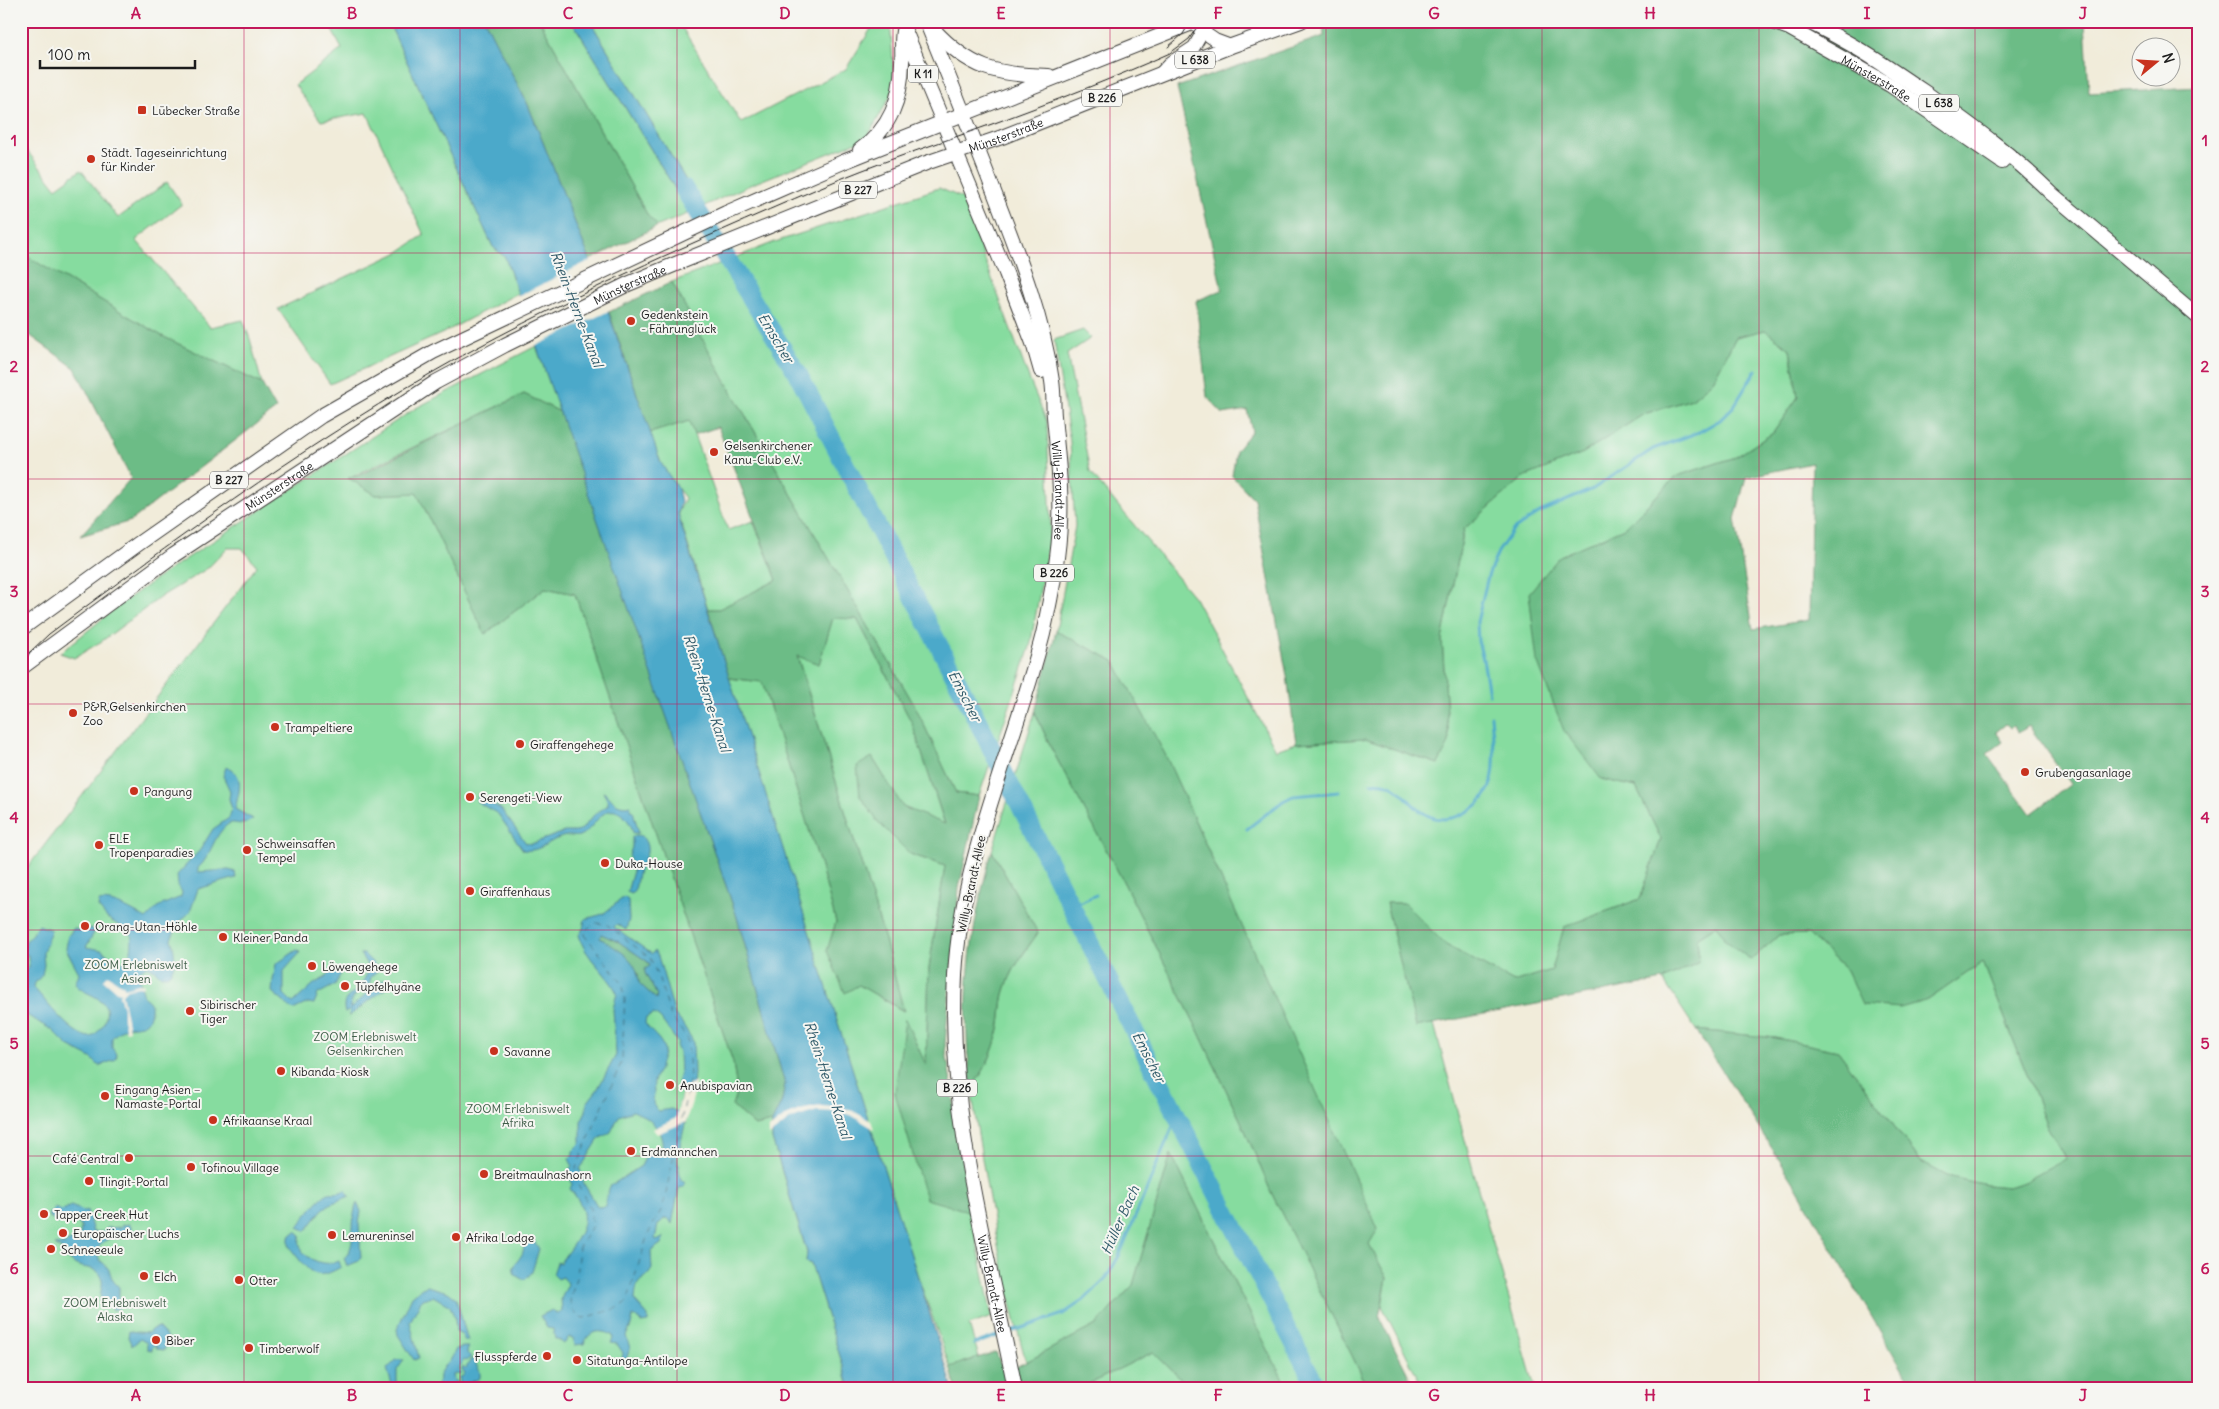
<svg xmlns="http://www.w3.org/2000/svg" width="2219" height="1409" font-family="Delius,sans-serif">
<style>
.green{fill:#86dc9f;stroke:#517c5e}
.forest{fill:#6cbc86;stroke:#446c51;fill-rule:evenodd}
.water{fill:#4ba9ca;stroke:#346273;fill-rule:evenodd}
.pier{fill:#f1ecda}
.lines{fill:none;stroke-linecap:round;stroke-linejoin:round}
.stream{stroke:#4ba9ca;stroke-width:3}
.river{stroke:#4ba9ca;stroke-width:19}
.ferry{stroke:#315b6a;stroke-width:1;stroke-dasharray:6 5;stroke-linecap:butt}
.secondary-casing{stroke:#3c3b38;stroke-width:14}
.primary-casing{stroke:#3c3b38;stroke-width:16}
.secondary{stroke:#fff;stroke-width:12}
.primary{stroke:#fff;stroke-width:14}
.tram{stroke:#1c1c1c;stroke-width:1}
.grid{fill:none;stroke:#c2185b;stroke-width:1;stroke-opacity:0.55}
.poi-dot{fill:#c8321e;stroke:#f6f6f2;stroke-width:2}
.labels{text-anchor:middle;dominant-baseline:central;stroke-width:4;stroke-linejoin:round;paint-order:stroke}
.shield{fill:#f6f6f2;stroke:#5d5d5c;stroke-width:1}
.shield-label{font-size:11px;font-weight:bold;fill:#1c1c1c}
.street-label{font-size:12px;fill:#1c1c1c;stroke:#f6f6f2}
.poi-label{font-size:12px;fill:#1c1c1c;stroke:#f6f6f2;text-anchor:start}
.park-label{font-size:12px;fill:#415f4a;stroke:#f6f6f2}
.water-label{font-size:14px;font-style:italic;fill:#315b6a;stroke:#f6f6f2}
.neatline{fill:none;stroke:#c2185b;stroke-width:2}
.grid-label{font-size:16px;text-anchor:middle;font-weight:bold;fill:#c2185b}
</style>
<rect width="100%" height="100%" fill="#f6f6f2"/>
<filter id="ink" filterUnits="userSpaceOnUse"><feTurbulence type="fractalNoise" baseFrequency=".02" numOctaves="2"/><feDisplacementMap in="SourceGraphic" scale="10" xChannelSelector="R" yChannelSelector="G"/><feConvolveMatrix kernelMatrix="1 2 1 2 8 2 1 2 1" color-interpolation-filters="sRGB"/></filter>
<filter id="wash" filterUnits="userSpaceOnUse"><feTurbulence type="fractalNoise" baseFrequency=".0096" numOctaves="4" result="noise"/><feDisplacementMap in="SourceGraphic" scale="20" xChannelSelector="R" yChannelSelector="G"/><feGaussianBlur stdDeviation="1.12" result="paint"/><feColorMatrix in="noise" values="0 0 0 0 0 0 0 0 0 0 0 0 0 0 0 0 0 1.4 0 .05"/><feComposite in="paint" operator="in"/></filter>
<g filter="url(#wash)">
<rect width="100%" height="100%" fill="#f1ecda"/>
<path class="green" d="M327,21H388L493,247L505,257L518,293L443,333L330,384L278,309L399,252L424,235L367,113L321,121L295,85L342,49Z
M540,21H572L690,213L658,226L648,216Z
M590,21H678L741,123L846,69L874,24L890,22L895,88L867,138L750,185L702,207Z
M21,143L56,188L81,170L118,218L167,182L182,204L136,240L210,327L243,320L250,339L262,384L162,336L21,253Z
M939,188L962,198L1030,381L1047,422L1051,529L1030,647L979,796L956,793L916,708L723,377L672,282L775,242Z
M1083,330L1091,338L1067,354L1090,472L1195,598L1276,750L1296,743L1365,739L1438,764L1449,742L1442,640L1464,529L1524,477L1583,453L1644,414L1692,399L1712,382L1736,337L1765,330L1790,349L1798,397L1773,433L1736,457L1677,476L1624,528L1560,556L1601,779L1636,787L1661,839L1640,899L1564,927L1552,970L1514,982L1446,945L1404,903H1386L1416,1026L1434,1024L1488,1226L1535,1388H1423L1382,1306L1387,1278L1369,1244L1377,1229L1180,787L1114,661L1056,631L1075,526L1070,442L1054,340Z
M536,346L560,412L524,394L349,478L376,495L417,493L485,634L545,588L575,594L733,1062L737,1090L732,1106L755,1126L772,1122V1139L807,1253L806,1262L811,1264L850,1388H21V876L257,566L242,548H227L208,568L162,596L102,641L74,658L60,653L122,603L163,574L416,408Z
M689,421L728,530L753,521L777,580L719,609H708L678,513L685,498L661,466L650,433Z
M833,618L857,619L912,723L945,825L903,807L872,757L910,854L945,866L929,968L926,1066L905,1020L971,1212L992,1317L969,1325L979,1357L950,1367L916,1271L729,678L762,682L821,867L836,922L827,951L859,985L903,1011L885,940L797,655L819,664Z
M1035,712L1051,748L1122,879L1196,1026L1244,1128L1271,1192L1368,1388H1287L1171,1154L1133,1285L1096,1325L1026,1362C1001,1272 984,1179 971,1087C986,1072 994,1049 999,1029C1002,1017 1001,1005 1004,994C1010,971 1024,953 1038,933L992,851Z
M1717,925L1725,940L1751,960L1779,935L1808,934L1846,970L1863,1005L1928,1000L1983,962L2047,1126L2066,1160L2024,1182L2008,1187L1986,1185L1947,1176L1921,1162L1838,1051L1776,1038L1696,1030L1663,980L1699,962L1697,938Z
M1153,1352L1190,1388H1081Z"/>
<path class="forest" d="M485,21H540L648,216L658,226L590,260L528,105Z
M1323,21H2085L2089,93L2198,87V1388H1913L1796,1186L1696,1030L1776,1038L1838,1051L1921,1162L1947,1176L1986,1185L2008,1187L2024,1182L2066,1159L2047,1126L1983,962L1928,1000L1900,1008L1862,1005L1846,970L1808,934L1779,935L1751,960L1725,940L1717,925L1697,938L1699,962L1663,980L1416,1027L1386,903H1404L1446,945L1514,982L1552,970L1564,927L1640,899L1661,839L1636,787L1601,779L1564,731L1537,661L1529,593L1560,556L1624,528L1677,476L1736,457L1773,433L1798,397L1790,349L1765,330L1736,337L1712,382L1692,399L1644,414L1583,453L1524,477L1464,529L1442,640L1449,743L1438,764L1365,739L1296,743L1287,676L1254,499L1232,476L1236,451L1252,431L1247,410L1223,414L1207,397L1196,301L1222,290L1177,87L1324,36ZM1812,463L1809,620L1753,629L1735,519L1746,477ZM2006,724L2010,728L2013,726L2018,733L2029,726L2071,784L2031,814L1987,754L2003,742L1996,732Z
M21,253L162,336L262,384L276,409L131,521L80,536L131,478L75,368L21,329Z
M672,282L723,377L916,708L956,793L979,796L959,888L945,1044L971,1212L926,1199L895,1093L905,1019L926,1065L929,968L945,866L910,854L878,822L860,796L857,766L872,757L903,807L945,824L912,723L857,619L833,618L819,664L797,656L885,940L904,1011L859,985L845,993L827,951L836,922L821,867L762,682L729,678L708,609H719L777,580L718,427L694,435L689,421L650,433L609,312Z
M524,394L560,412L736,914L785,1084L782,1101L772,1122L755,1126L732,1106L737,1090L733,1062L575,594L545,588L485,634L417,493L376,495L348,478L359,475Z
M1056,631L1114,661L1165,754L1378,1229L1369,1244L1387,1278L1379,1317L1415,1388H1368L1271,1192L1244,1128L1196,1026L1122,879L1051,748L1035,712Z
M992,851L1038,933C1024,952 1010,971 1004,994C1001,1005 1002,1017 999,1029C994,1049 986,1072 971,1087C970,1070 967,1054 967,1037C964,975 975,910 992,851Z
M601,934L619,942L648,962L650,966L645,973L657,995L658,998L656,1000L639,983L638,973L600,937Z
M1171,1154L1287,1388H1190L1153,1352L1081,1388H956L950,1367L996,1352L1004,1372L1026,1362L1096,1325L1133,1285Z"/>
<path class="water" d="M388,21H485L528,105L590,260L661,463L678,489L681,501L678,513L682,528L953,1388H850L811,1264L806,1262L807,1252L772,1139V1122L782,1101L785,1084L736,914L505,257L493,247Z
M572,21H590L702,207L690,213Z
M226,767C246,774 239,792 235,809L253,819C250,821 246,824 242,824C236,824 232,821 227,825C213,836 211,857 198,868V872L229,870L235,872L236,878L198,889L190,912L179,923L171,939C175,950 179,976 161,976L155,970L147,966L138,972L144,997C149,1001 152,1003 151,1010C149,1032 134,1022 121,1030C118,1032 115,1035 112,1038V1048L117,1055L115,1060L99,1066L91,1058L68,1046L52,1030L28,1016L21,1007V976L29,966L28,955L24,954L26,941L39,925L51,930L43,953L44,965L42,975L35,983L34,988C46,1001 73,1038 91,1037C102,1030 108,1020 106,1007C97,993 84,995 75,984L79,973L66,949L68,936L74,928L79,931L93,928L94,933L86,947L102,950L118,964C132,962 133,945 131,933L107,918L98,907L99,902C111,898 135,912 146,919L159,906L181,897L182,892L178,886L177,875L200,850L213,829L229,818L232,809L229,799L230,791L223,776Z
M603,792L606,793C613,802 619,808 631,805L630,810L633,811L639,833H633C632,826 627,818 621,814C603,801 595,829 581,835C576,838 571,835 566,836C549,839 541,853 523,850L498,814L477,802L478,795L501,809L526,843L531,844L564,832H576L582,829L594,815L608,805V801Z
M636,835L642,836C654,852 642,860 638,874C636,882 637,888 632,894L627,892L633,871L629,856L632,847V837Z
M624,897L628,900L629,920L626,930L617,924L614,927L652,954L654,951L658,956L675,1015L682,1023L693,1041L694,1073L692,1094L677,1159L681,1180L685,1183L684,1187L679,1188L672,1224L669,1219L665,1218L658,1225L655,1239L659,1240L664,1237L661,1244L651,1251L652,1269C643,1285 636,1274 635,1301L648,1316V1322L641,1323L638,1318L633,1316L631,1326L626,1336L630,1348L626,1360L622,1359L623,1353L617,1344L611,1343L613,1338L612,1335C599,1329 589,1331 584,1344L575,1345L573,1338L569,1337L564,1344L558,1339H555L553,1329L547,1328L540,1316L552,1310L558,1314L562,1311L561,1299L568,1284L563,1277L558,1279L553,1274L557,1262L560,1263C578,1236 597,1220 570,1189L572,1184L569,1171L572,1165L569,1159L573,1155V1151L581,1143V1121L586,1111L587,1103L597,1090L616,1055L613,1009L617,993C608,973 584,958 579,935L583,929L585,919L603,914ZM601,934L619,942L648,962L650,966L645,969V973L657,995L656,999L639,983C638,958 618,950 600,938ZM654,1014L660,1018L678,1043L676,1046L679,1052L680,1076L678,1078L679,1088H683L678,1112L671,1109L659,1111C650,1104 654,1101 654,1092C653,1082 654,1078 660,1069C660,1061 665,1056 664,1049C662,1039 649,1031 645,1023L646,1018ZM633,1111C653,1119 665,1132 662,1154H656L653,1152L647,1154L641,1166L610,1186L606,1198V1206L598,1207L584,1184L580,1169L599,1139L611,1132L619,1116Z
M297,950L300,951L299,954L284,971V994L293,1003L315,983L325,978L334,967L341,973L335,985L318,994L314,1004L308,1003L293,1010L272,992L273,980L276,964Z
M360,954H364L376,966V973L371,977L369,985C360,991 349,998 350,1009L381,981L387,979L389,986L349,1016L350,1010L345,1013C340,995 355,996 362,983C365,979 367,973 369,968Z
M345,1190L350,1196L330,1204L322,1210L306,1231L298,1227C303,1219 321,1195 329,1193C335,1192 339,1194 345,1190Z
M357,1203L361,1211L359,1224L361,1258L359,1261L347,1266L344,1258C358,1246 349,1221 357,1203Z
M71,1206L83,1211L87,1210L93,1232H104L107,1228L121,1227L122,1225L130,1224L133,1232L123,1237L120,1235C110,1237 93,1244 99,1258C101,1262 105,1264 107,1267C113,1274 108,1277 119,1287V1308L113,1310L112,1307L101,1300C99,1293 103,1287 102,1280C101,1267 85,1269 76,1265C72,1263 68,1258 64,1255V1251L55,1245L65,1244L80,1236L81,1227L77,1221L70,1220L58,1223L48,1216L55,1207L61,1211Z
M296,1231L301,1235C293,1255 322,1269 339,1261L341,1267C320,1279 313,1277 298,1258C295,1254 291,1250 289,1245V1237Z
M528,1241H534L539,1249L532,1272L526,1279H522L515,1275C511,1265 516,1264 521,1256C525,1250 522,1246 528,1241Z
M427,1286L448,1292L456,1298L468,1341H465L462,1335L456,1332L455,1319L450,1306L433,1296L422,1299L410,1322L419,1358L414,1360L398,1335L397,1329L412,1296L422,1288Z
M158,1327L171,1341V1344H167L164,1350L157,1349L156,1345L152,1347V1350L147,1349V1343L140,1339L132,1346L128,1337L129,1331L148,1333L152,1329Z
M463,1347H468L467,1353L471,1357L466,1361L464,1360L458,1370L461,1373L453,1375L454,1381H457V1388H438L439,1375L444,1366L450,1361L456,1349Z
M471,1359L474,1360L480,1372V1378L460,1387V1377L463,1376L465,1372L462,1370L463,1367L466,1368Z
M396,1360H404L397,1370V1388H388L392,1385L387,1369Z"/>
<path class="pier" d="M593,259L611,310L534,347L516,297Z
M108,975L124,986V988L143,983L144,986L127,989L122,994L129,1030L126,1031L123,1019V1007L119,995L121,992L119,993L105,981L104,979Z
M696,1081L694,1094L686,1122L657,1134L653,1129L676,1118L683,1088Z
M820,1106L836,1107L853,1111L871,1121L874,1129L851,1115L839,1112L817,1111L791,1119L769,1136V1129L786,1116L800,1110Z"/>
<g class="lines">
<path class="stream" d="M1489,694L1483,659L1478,641L1477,622L1488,576L1498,552L1513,530L1540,512L1593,489L1653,449L1699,432L1720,420L1734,406L1756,370
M1371,783C1402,779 1406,806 1429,816C1439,821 1453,819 1463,814C1504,795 1494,753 1491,716
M1247,829L1283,801L1293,796L1339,792
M1071,906L1096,895
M1008,1333L1063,1314L1084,1300L1105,1280L1119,1256L1177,1116
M974,1344L1000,1335"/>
<path class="river" d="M684,189L798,374L959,684L1177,1116L1317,1388"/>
<path class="ferry" d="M596,923L606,924L650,958L659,979L671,1017L688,1039L690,1078L663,1207L648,1234L627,1302L615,1309L584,1318L580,1317L573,1310L570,1301L576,1278L579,1247L592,1226L590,1208L577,1183L576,1168L622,1061L625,996L622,983L585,935V930Z"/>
</g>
</g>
<g filter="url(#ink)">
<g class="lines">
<g class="secondary-casing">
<path id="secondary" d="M1199,29L1215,40L1231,46
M1159,75L1170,63L1194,47L1209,21"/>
</g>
<g class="primary-casing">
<g id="primary">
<path d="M901,21L1006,273L1033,343L1041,371"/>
<path id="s1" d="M926,21C951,82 976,144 999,205C1021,262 1043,320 1052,381C1054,393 1053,405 1054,416C1057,451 1062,487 1060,522C1059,559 1051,598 1043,634C1014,748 961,857 955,976C947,1116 988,1252 1015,1388"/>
<path id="s2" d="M1770,21L1789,28L1890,85L2002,162"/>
<path d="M1806,21C1852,42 1892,70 1933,98C1974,127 2016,158 2052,194L2198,317"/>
<path d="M933,29C970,69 996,75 1049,76"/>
<path d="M860,150C891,128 901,99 902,62C903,52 901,42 903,31"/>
<path d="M21,629L138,544L321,416L433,352L726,213L843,162L1197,21"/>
<path id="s3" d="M21,668L174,555L436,382L505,345L628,284L683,261L926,163L1002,137L1231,46L1301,21"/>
</g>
</g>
<use href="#secondary" class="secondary"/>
<use href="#primary" class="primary"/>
<path class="tram" d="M1168,47L1183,34L1191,21
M21,668L30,652L49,634C172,542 295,452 428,375C553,303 687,245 819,188C876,163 934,145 992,124C1052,102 1112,79 1170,53L1189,39L1201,21"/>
</g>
</g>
<path class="grid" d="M244,21V1388M460,21V1388M677,21V1388M893,21V1388M1110,21V1388M1326,21V1388M1542,21V1388M1759,21V1388M1975,21V1388M21,253H2198M21,479H2198M21,704H2198M21,930H2198M21,1156H2198"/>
<g class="poi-dot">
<rect x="137" y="105" width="10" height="10" rx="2.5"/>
<circle cx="91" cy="159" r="5"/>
<circle cx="631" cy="321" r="5"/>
<circle cx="714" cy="452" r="5"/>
<circle cx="73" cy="713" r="5"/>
<circle cx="275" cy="727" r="5"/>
<circle cx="520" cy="744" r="5"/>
<circle cx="2025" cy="772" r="5"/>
<circle cx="134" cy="791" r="5"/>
<circle cx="470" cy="797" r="5"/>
<circle cx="99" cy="845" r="5"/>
<circle cx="247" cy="850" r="5"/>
<circle cx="605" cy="863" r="5"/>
<circle cx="470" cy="891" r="5"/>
<circle cx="85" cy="926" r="5"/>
<circle cx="223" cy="937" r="5"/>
<circle cx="312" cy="966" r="5"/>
<circle cx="345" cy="986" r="5"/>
<circle cx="190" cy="1011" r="5"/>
<circle cx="494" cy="1051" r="5"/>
<circle cx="281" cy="1071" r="5"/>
<circle cx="670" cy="1085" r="5"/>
<circle cx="105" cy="1096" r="5"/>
<circle cx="213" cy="1120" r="5"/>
<circle cx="631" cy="1151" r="5"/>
<circle cx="129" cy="1158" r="5"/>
<circle cx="191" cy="1167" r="5"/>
<circle cx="484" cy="1174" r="5"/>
<circle cx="89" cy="1181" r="5"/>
<circle cx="44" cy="1214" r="5"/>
<circle cx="63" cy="1233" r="5"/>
<circle cx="332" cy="1235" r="5"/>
<circle cx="456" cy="1237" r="5"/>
<circle cx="51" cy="1249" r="5"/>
<circle cx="144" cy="1276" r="5"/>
<circle cx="239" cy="1280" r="5"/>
<circle cx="156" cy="1340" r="5"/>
<circle cx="249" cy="1348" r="5"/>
<circle cx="547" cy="1356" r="5"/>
<circle cx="577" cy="1360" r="5"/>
</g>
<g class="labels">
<g class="shield">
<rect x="1175" y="51.5" width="40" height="17" rx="4"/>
<rect x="908" y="65.5" width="30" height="17" rx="4"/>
<rect x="1082" y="89.5" width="40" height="17" rx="4"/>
<rect x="1919" y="94.5" width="40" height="17" rx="4"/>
<rect x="839" y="181.5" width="38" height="17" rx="4"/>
<rect x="210" y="471.5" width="38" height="17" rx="4"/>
<rect x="1034" y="564.5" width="40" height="17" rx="4"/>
<rect x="937" y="1079.5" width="40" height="17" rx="4"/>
</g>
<g class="shield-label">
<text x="1195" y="60">L 638</text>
<text x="923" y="74">K 11</text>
<text x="1102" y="98">B 226</text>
<text x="1939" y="103">L 638</text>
<text x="858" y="190">B 227</text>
<text x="229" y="480">B 227</text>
<text x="1054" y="573">B 226</text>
<text x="957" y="1088">B 226</text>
</g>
<g class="street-label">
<text stroke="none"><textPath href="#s2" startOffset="121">Münsterstraße</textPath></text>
<text stroke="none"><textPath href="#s3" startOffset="1126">Münsterstraße</textPath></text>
<text stroke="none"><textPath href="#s3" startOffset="721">Münsterstraße</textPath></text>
<text stroke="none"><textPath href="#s3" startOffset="316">Münsterstraße</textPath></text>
<text stroke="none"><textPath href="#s1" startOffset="492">Willy-Brandt-Allee</textPath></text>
<text transform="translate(971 884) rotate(-78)">Willy-Brandt-Allee</text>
<text stroke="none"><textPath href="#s1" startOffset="1302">Willy-Brandt-Allee</textPath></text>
</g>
<g class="poi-label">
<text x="152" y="110">Lübecker Straße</text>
<text x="101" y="152">Städt. Tageseinrichtung<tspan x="101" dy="14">für Kinder</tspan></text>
<text x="641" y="314">Gedenkstein<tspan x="641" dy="14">- Fährunglück</tspan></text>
<text x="724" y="445">Gelsenkirchener<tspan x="724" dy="14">Kanu-Club e.V.</tspan></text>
<text x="83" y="706">P&amp;R,Gelsenkirchen<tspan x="83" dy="14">Zoo</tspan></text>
<text x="285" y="727">Trampeltiere</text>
<text x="530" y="744">Giraffengehege</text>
<text x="2035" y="772">Grubengasanlage</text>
<text x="144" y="791">Pangung</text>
<text x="480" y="797">Serengeti-View</text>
<text x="109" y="838">ELE<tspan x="109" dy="14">Tropenparadies</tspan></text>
<text x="257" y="843">Schweinsaffen<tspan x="257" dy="14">Tempel</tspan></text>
<text x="615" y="863">Duka-House</text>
<text x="480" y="891">Giraffenhaus</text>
<text x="95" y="926">Orang-Utan-Höhle</text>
<text x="233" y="937">Kleiner Panda</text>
<text x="322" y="966">Löwengehege</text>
<text x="355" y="986">Tüpfelhyäne</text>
<text x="200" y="1004">Sibirischer<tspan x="200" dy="14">Tiger</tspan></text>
<text x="504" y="1051">Savanne</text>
<text x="291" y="1071">Kibanda-Kiosk</text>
<text x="680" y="1085">Anubispavian</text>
<text x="115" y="1089">Eingang Asien –<tspan x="115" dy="14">Namaste-Portal</tspan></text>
<text x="223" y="1120">Afrikaanse Kraal</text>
<text x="641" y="1151">Erdmännchen</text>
<text x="119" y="1158" text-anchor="end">Café Central</text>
<text x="201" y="1167">Tofinou Village</text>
<text x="494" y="1174">Breitmaulnashorn</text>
<text x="99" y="1181">Tlingit-Portal</text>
<text x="54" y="1214">Tapper Creek Hut</text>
<text x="73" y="1233">Europäischer Luchs</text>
<text x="342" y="1235">Lemureninsel</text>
<text x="466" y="1237">Afrika Lodge</text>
<text x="61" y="1249">Schneeeule</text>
<text x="154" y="1276">Elch</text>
<text x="249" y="1280">Otter</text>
<text x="166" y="1340">Biber</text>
<text x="259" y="1348">Timberwolf</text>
<text x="537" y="1356" text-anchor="end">Flusspferde</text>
<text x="587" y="1360">Sitatunga-Antilope</text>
</g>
<g class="park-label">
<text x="136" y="964">ZOOM Erlebniswelt<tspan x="136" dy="14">Asien</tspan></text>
<text x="365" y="1036">ZOOM Erlebniswelt<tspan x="365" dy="14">Gelsenkirchen</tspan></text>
<text x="518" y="1108">ZOOM Erlebniswelt<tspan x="518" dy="14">Afrika</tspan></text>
<text x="115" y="1302">ZOOM Erlebniswelt<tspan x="115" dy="14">Alaska</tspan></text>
</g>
<g class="water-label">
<text transform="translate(577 309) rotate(69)">Rhein-Herne-Kanal</text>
<text transform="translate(776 338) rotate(59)">Emscher</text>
<text transform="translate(707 693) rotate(72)">Rhein-Herne-Kanal</text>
<text transform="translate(965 696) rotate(63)">Emscher</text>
<text transform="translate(1149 1057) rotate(63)">Emscher</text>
<text transform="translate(828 1080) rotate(72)">Rhein-Herne-Kanal</text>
<text transform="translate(1120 1220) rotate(-66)">Hüller Bach</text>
</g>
</g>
<rect width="2219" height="1409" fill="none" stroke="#f6f6f2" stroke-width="55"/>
<g transform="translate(2156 62) rotate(72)"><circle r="24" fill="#f6f6f2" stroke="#9f9f9c"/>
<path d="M0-4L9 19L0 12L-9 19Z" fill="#c8321e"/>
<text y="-8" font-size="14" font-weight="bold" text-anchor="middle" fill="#1c1c1c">N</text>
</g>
<path d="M40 60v8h155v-8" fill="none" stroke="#1c1c1c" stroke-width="2.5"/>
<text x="48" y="60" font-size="15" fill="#1c1c1c" stroke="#f6f6f2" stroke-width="4" paint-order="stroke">100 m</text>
<rect x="28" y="28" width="2164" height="1354" class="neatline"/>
<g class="grid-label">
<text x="136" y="19">A</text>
<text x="352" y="19">B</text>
<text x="568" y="19">C</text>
<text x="785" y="19">D</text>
<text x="1001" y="19">E</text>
<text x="1218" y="19">F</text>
<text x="1434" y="19">G</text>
<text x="1650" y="19">H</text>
<text x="1867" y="19">I</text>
<text x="2083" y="19">J</text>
<text x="14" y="146">1</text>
<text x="2205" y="146">1</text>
<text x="14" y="372">2</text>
<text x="2205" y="372">2</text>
<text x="14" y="597">3</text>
<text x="2205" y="597">3</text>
<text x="14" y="823">4</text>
<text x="2205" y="823">4</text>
<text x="14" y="1049">5</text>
<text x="2205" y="1049">5</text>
<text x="14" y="1274">6</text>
<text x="2205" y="1274">6</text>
<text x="136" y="1401">A</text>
<text x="352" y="1401">B</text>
<text x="568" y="1401">C</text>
<text x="785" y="1401">D</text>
<text x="1001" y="1401">E</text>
<text x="1218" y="1401">F</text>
<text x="1434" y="1401">G</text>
<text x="1650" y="1401">H</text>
<text x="1867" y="1401">I</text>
<text x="2083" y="1401">J</text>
</g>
</svg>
